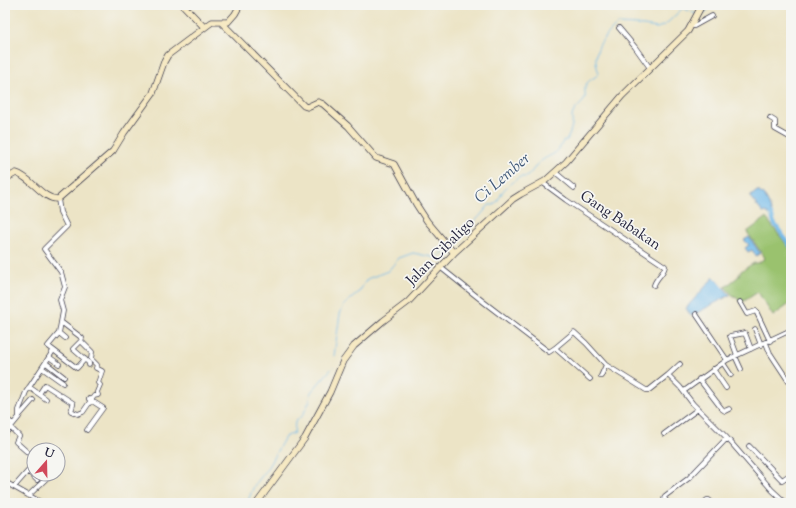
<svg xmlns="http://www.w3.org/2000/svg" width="796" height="508" font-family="'Sorts Mill Goudy',serif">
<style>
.green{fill:#9ac26e;stroke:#5e7254}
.water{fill:#71b9e9;stroke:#4a6e92}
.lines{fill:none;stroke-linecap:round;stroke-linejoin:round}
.stream{stroke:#71b9e9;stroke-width:1}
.canal{stroke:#71b9e9;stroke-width:4}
.street-casing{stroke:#403f50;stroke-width:5.5}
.secondary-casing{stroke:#403f50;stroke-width:7}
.street{stroke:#fff;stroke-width:4}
.secondary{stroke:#f6e9c3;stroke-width:5.5}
.labels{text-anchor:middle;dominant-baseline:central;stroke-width:3.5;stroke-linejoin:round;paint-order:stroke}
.street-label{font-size:15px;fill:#22223b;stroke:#f6f6f2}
.water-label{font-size:16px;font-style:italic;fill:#3e5778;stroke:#f6f6f2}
</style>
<rect width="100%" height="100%" fill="#f6f6f2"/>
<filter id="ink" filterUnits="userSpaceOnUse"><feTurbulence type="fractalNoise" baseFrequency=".025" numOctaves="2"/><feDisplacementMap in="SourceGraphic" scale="8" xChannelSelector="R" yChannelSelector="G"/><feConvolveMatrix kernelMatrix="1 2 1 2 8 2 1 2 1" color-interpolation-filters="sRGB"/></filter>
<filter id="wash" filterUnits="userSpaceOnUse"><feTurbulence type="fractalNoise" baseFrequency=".012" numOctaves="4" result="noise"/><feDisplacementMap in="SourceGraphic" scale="16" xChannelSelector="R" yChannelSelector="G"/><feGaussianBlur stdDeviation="0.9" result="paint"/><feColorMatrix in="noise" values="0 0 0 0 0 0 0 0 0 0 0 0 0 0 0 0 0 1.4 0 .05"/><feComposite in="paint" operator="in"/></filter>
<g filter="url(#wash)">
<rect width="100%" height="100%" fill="#ece4c6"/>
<path class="green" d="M766,218L791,250V303L773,316L758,292L741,303L736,297L735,298L725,287L738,277L741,271L754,263H758L765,258L747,232Z"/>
<path class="water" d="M757,191C766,194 770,206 772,214L770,215L766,212L763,213L750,197Z
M749,237L760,253L756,256L752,250L748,252L745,248L749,245L744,240Z
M714,277L730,295L691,316L686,308Z"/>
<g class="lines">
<path class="stream" d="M701,13L705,12L714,5
M450,245L480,216L489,205H494C500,200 501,191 507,187C508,185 511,185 512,183C517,179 518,176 526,177C533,173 534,165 541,161C552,153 557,156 563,141L567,140C569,135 571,130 572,125C573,120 571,117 573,113C576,107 583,104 585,98C586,93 583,88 587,83C590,79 596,78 599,73C590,52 602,38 618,24L637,25L657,28L665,25L683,8L696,14
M334,356L340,314L344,305L359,292L367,279L388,271L399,258L413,253L437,258L447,249
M247,503L254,486L265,472L285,437L294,433L295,422L303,415L310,400L311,392L333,367"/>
<path class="canal" d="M771,214L774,223L791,247"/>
</g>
</g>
<g filter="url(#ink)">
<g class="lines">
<g class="street-casing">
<path id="street" d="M692,26H694L712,16
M619,28L635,47L650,68
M770,118L775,121V129L791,138
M555,172L574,188
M543,183L566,200L665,266C665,272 656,278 654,285
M58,199L60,212L67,226L44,249L61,272L65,287L60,300L63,311L59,333L48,346L77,368L85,359
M440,267L485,303L549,352L555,348L574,332L586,343L606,365L646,390H649L668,375L680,387L693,404L727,438L772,490L786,503
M740,302L747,314L756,311L770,341
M696,314L727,360
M755,329L761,345
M59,333L65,338
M81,341L73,349L89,363V365
M766,343L770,353L791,385
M555,348L590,379
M737,355L730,336L745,333L751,349
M735,356L741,369
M49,357L59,364
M46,363L64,377
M723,363L731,375
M42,368L63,383
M713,369L726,388
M668,375L680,364
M601,376L606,365
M699,379L722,409L725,411L729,409
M29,387L39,394L45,385L73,403V405L71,411L78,414L83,412L94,396L98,395L97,392L100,385L98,383L102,371L96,368L97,365L91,359L92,352L81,341L82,338L61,322
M684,391L727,360L791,330
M39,394L46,399
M19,416L33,400
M5,418L13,424
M11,428L19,436L16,442L34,458
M87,430L103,408L89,399
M5,434L19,417V410L26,392L53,351
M664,434L698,409
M749,446L782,480L791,474
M787,478L791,482
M5,482L42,503
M14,487L28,471L37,480
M29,495L51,474
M668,503L664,498L665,496L689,478L727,438
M704,503L707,500H709L712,503"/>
</g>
<g class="secondary-casing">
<path id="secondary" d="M183,5L204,27
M222,23L304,106L307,107L318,102L323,104L348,126L376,158L394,164L416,204L427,221L454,253
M5,179L16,173C31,177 43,200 58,199L113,151L124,133L153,93L164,62L168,55L212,22H228L235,14L240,5
M257,503L305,438L330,392L343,361L354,346L383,321L408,302L454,253L513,199L521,194L545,181L566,162L622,96L688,31L702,5"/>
</g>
<use href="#street" class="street"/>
<use href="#secondary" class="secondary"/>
</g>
</g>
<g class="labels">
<g class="street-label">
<text transform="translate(620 221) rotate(34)">Gang Babakan</text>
<text transform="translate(441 252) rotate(-45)">Jalan Cibaligo</text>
</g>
<g class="water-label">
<text transform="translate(503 179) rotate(-41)">Ci Lember</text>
</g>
</g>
<rect width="796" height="508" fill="none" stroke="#f6f6f2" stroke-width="20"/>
<g transform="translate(46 462) rotate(20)"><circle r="19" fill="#f6f6f2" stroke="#a1a1a9"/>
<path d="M0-3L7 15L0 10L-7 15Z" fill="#d1495b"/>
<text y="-6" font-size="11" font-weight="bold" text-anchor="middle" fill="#22223b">U</text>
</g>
</svg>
